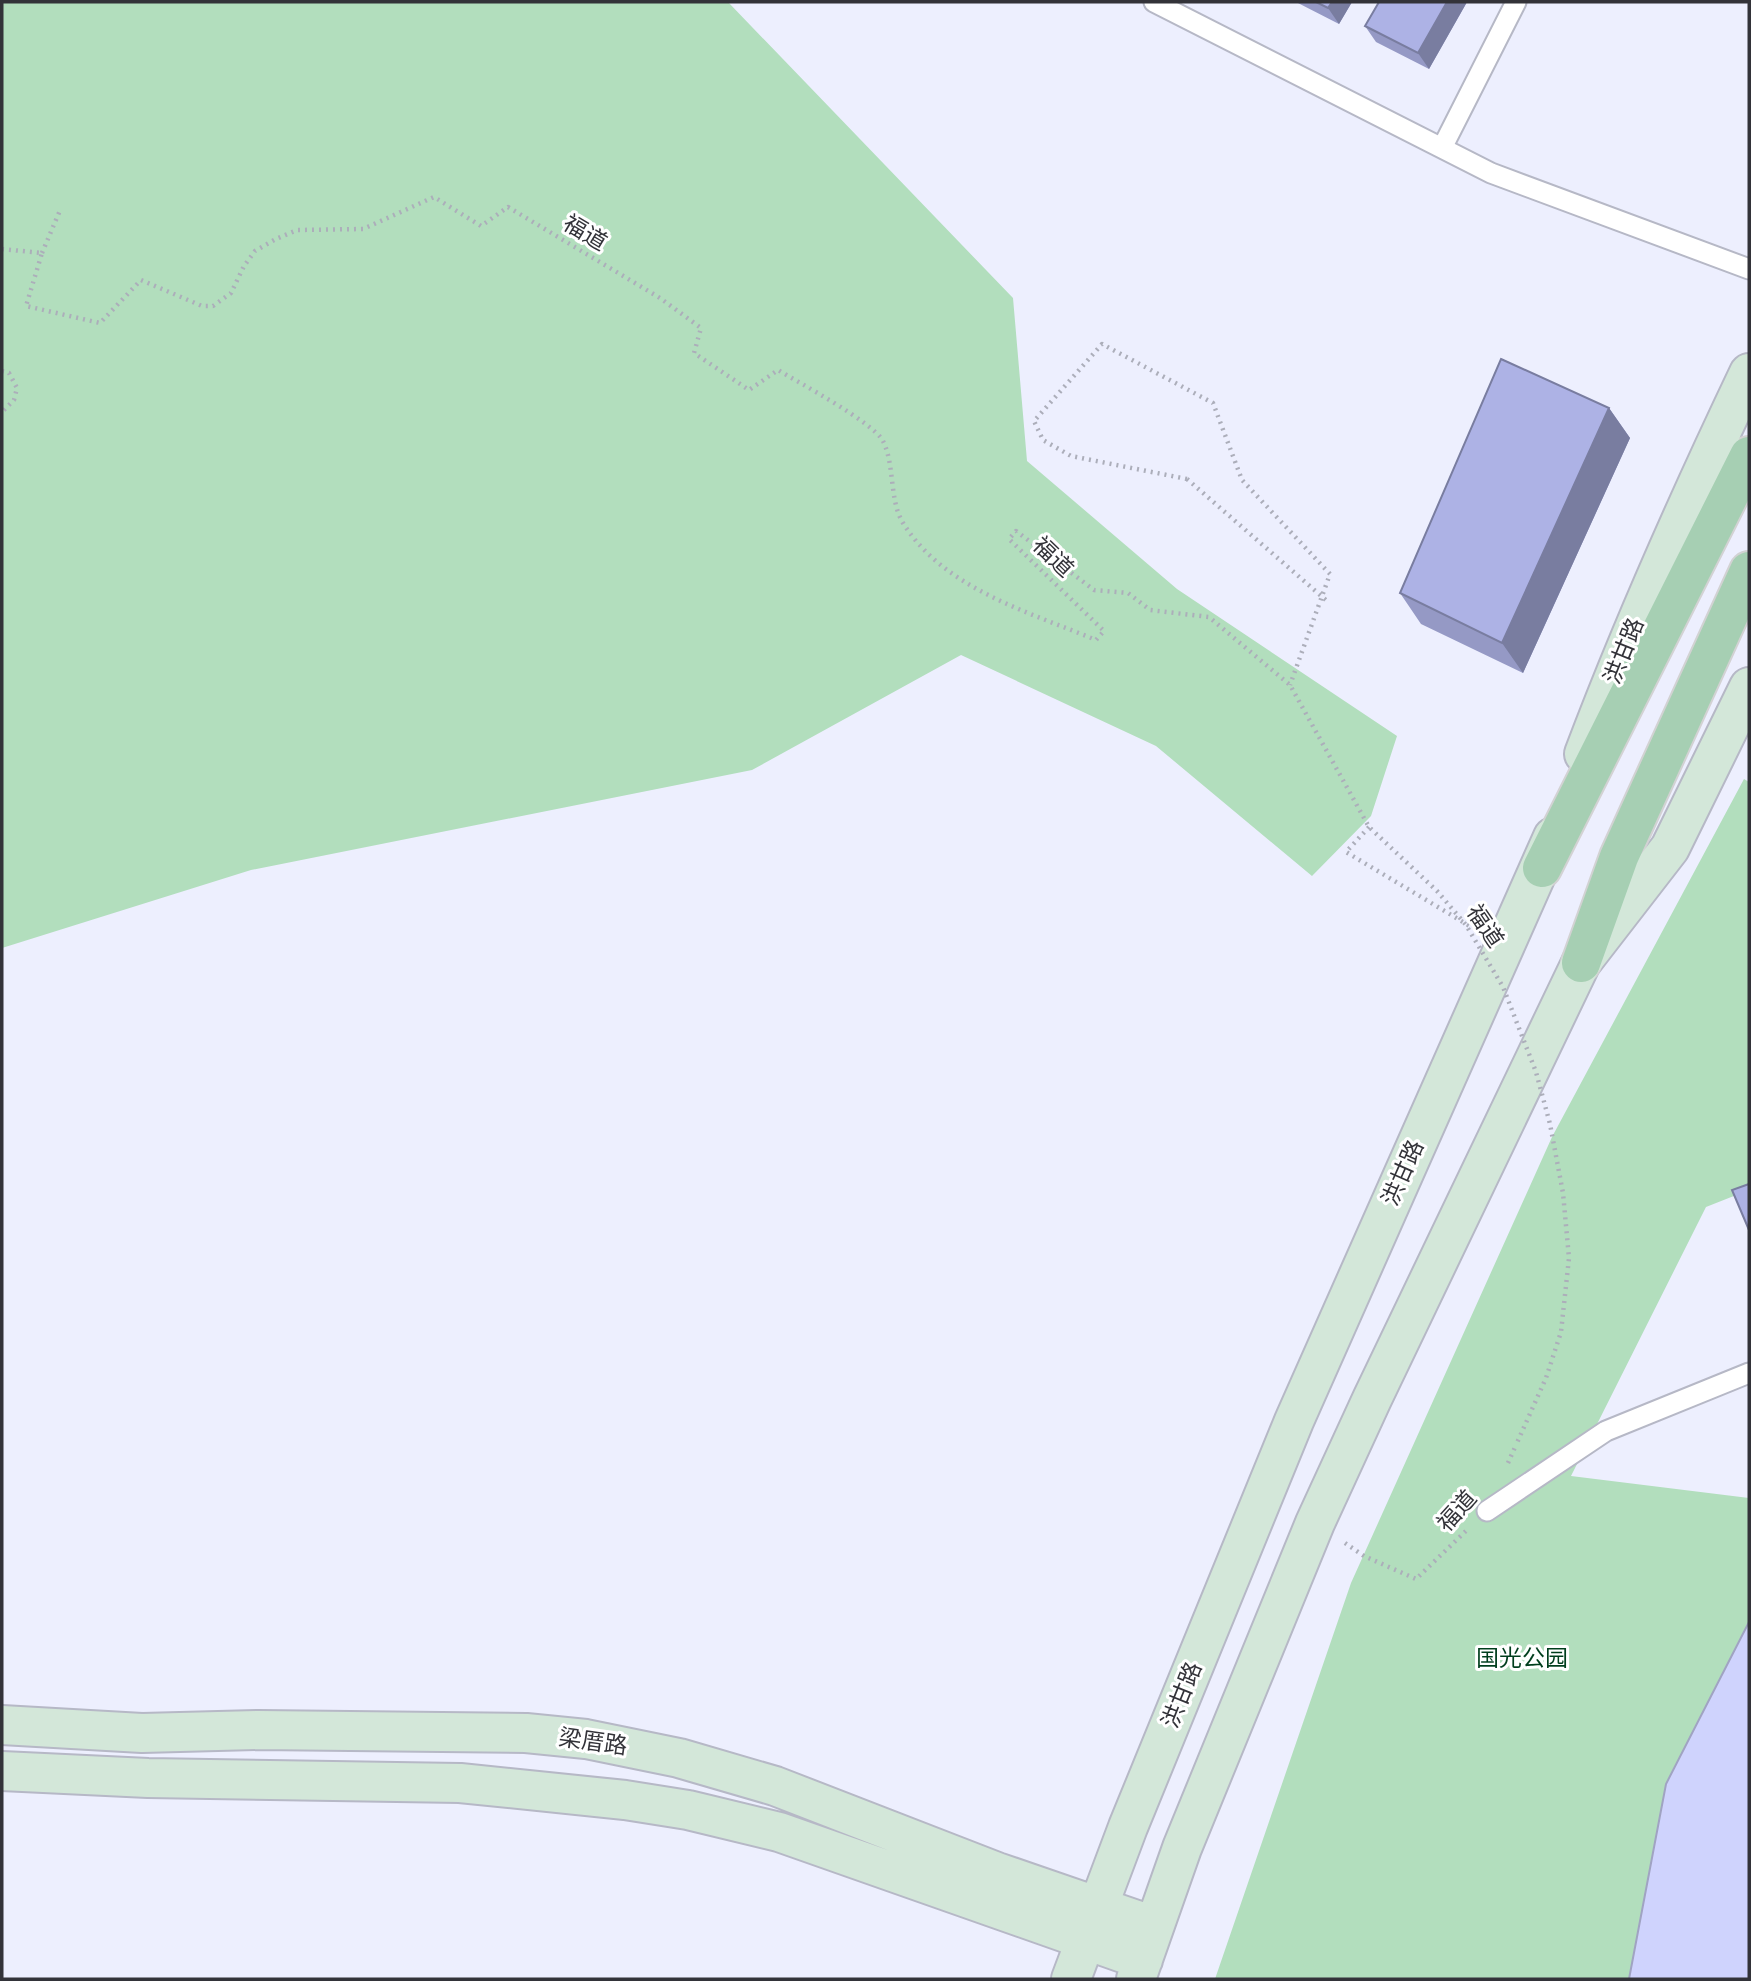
<svg xmlns="http://www.w3.org/2000/svg" width="1751" height="1981" font-family="'Nunito Sans','Noto Sans SC',sans-serif">
<style>
.green{fill:#b2debd}
.water{fill:#cfd3fd;stroke:#a0a3c2;stroke-width:2}
.lines{fill:none;stroke-linecap:round;stroke-linejoin:round}
.service-casing{stroke:#b6b8c6;stroke-width:23}
.secondary-casing{stroke:#b6b8c6;stroke-width:42}
.primary-casing{stroke:#d2d2d3;stroke-width:42}
.path{stroke:#acaeba;stroke-width:4.5;stroke-dasharray:2 5;stroke-linecap:butt}
.service{stroke:#fff;stroke-width:19}
.secondary{stroke:#d3e7d9;stroke-width:38}
.primary{stroke:#a6cfb3;stroke-width:38}
.path-bridge{stroke:#acaeba;stroke-width:4.5;stroke-dasharray:2 5;stroke-linecap:butt}
.wall{fill:#9599c5}
.shaded-wall{fill:#797da0}
.building{fill:#adb2e5;stroke:#797da0;stroke-width:2}
.labels{text-anchor:middle;dominant-baseline:central;stroke-width:6;stroke-linejoin:round;paint-order:stroke}
.street-label{font-size:23px;fill:#333339;stroke:#fff}
.park-label{font-size:23px;fill:#003e1d;stroke:#fff}
</style>
<rect width="100%" height="100%" fill="#edeffe"/>
<path class="green" d="M2,2H728L1013,298L1027,461L1177,589L1397,736L1371,816L1312,876L1156,746L961,655L752,770L251,870L2,948Z
M1744,779L1749,782V1190L1706,1207L1571,1476L1749,1498V1622L1666,1784L1629,1979H1215L1351,1583L1552,1137Z"/>
<path class="water" d="M1749,1622V1979H1629L1666,1784Z"/>
<g class="lines">
<g class="service-casing">
<path id="service" d="M1154,2L1491,173L1749,269
M1442,148L1516,2
M1487,1511L1606,1431L1749,1373"/>
</g>
<g class="secondary-casing">
<path id="secondary" d="M1584,754C1633,624 1689,499 1749,373
M2,1725L142,1733L259,1730L526,1733L586,1739L679,1758L775,1786L997,1872L1154,1926
M2,1771L148,1778L460,1783L625,1800L688,1810L779,1832L1143,1960
M1071,1979L1128,1827L1294,1421L1553,837
M1136,1979L1182,1848L1270,1633L1315,1523L1372,1399L1581,963L1670,848L1749,687"/>
</g>
<g class="primary-casing">
<path id="primary" d="M1542,868L1749,456
M1581,963L1619,857L1749,571"/>
</g>
<path class="path" d="M42,253L61,208
M2,371L9,373L17,388L14,400L2,412
M1187,479L1327,601
M1369,827L1346,852L1473,928
M1508,1463L1516,1445
M1345,1543L1364,1556L1416,1579L1468,1529"/>
<use href="#service" class="service"/>
<use href="#secondary" class="secondary"/>
<use href="#primary" class="primary"/>
<path class="path-bridge" d="M2,249L42,253L26,306L100,323L141,280L202,306H213L231,293L244,266L255,251L276,239L297,230L363,229L434,197L481,226L508,207L660,298L701,328L694,353L749,390L778,370C798,382 874,423 883,441C895,465 889,500 903,523C944,589 1029,612 1096,640L1104,631L1009,539L1016,531L1094,590L1128,593L1150,610L1209,617L1290,685L1369,827L1437,891L1466,925L1503,987L1536,1072L1550,1124L1563,1193L1569,1258L1561,1332L1546,1378L1516,1445
M1187,479L1071,456L1043,440L1034,421L1102,344L1213,403L1242,480L1330,574L1290,685"/>
</g>
<path class="wall" d="M1296,2H1352L1339,24Z
M1379,2H1467L1429,69L1376,42L1365,26Z
M1609,408L1630,438L1523,673L1421,624L1400,593Z"/>
<path class="shaded-wall" d="M1332,2H1352L1339,24L1328,8Z
M1447,2H1467L1429,69L1418,53Z
M1609,408L1630,438L1523,673L1502,643Z"/>
<path class="building" d="M1316,2H1332L1328,8Z
M1379,2H1447L1418,53L1365,26Z
M1501,359L1609,408L1502,643L1400,593Z
M1749,1184V1230L1732,1190Z"/>
<g class="labels">
<g class="street-label">
<text transform="translate(585 233) rotate(31)">福道</text>
<text transform="translate(1053 557) rotate(44)">福道</text>
<text transform="translate(1624 651) rotate(-68)">洪甘路</text>
<text transform="translate(1485 926) rotate(56)">福道</text>
<text transform="translate(1403 1173) rotate(-66)">洪甘路</text>
<text transform="translate(1457 1511) rotate(-48)">福道</text>
<text transform="translate(1182 1695) rotate(-68)">洪甘路</text>
<text transform="translate(593 1742) rotate(8)">梁厝路</text>
</g>
<g class="park-label">
<text x="1522" y="1658">国光公园</text>
</g>
</g>
<rect width="1751" height="1981" fill="none" stroke="#333339" stroke-width="7"/>
</svg>
